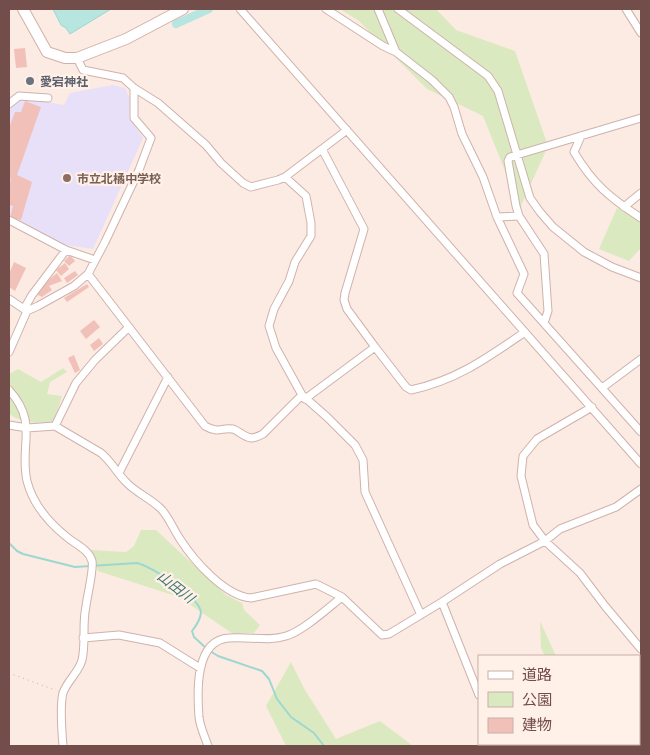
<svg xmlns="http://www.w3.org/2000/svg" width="650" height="755" font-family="Ubuntu,'Noto Sans JP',sans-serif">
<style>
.education{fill:#e8dff8}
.green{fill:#dbe9c0}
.water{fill:#b7e5e0;stroke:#9dd7d1}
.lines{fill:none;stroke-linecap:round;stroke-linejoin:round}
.stream{stroke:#9dd7d1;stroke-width:2}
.canal{stroke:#b7e5e0;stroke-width:8}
.building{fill:#f1c1b9}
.street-casing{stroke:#cfb2ac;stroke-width:9}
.secondary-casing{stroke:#d2b0a9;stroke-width:12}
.path{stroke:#d6a59d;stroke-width:1;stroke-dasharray:1 4;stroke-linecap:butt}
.street{stroke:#fff;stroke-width:7}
.secondary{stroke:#fff;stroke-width:10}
.worship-dot{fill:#6b7280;stroke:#fff0e8;stroke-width:2}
.education-dot{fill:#8d6e63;stroke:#fff0e8;stroke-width:2}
.labels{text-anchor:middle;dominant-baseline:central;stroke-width:4.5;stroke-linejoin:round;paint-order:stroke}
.worship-label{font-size:12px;font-weight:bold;fill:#5b616d;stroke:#fff0e8;text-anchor:start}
.education-label{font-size:12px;font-weight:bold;fill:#785e54;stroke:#fff0e8;text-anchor:start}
.water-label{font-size:14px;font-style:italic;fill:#3c7873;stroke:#fff0e8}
</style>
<rect width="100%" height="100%" fill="#fcebe2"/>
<path class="education" d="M113,85L125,88L130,99L129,118L143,138L93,249L59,244L23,223L11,218L9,220V110L21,100H37L64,105L70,93Z"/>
<path class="green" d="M340,9H436L456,30L515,51L548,146L520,208L483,116L427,89L359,21Z
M617,208L641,217V248L629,261L599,249Z
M63,368L67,372L50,382L47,394L62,396L54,422C37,424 23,423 9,414V374L18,369L41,382Z
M141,530H156L226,595L242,603L244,610L260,625L254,633L233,634L179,597L98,571L91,550L126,552L134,546Z
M540,621L556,656H545L541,648Z
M291,662L305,690L336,739L380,721L413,746H286L266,706Z"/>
<path class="water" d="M53,9H111L70,34L66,28L61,25Z"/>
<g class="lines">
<path class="stream" d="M9,543L17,551L23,554L75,567L137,563C151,566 201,598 201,613C200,620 196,626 192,631L194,637L206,648
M210,651L218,656L262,671L269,679L277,699L291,717L314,733L324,746"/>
<path class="canal" d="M176,24L209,9"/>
</g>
<path class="building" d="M25,48L27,67L16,68L14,49Z
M25,101L41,107L17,175L32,182L21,220L10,218L13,206L9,205V188L11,179L9,178V128L15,112H21Z
M70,255L75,261L69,266L64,261Z
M14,262L26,268L15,291L9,287V274Z
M65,263L69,269L61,276L56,270Z
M75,271L78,275L67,283L64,278Z
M57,273L62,281L49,286L52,290L42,297L36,294L45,283Z
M87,284L89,287L67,302L64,298Z
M94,320L100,327L86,339L80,331Z
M99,338L103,344L94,351L90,345Z
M74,355L80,370L75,373L68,358Z"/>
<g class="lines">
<g class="street-casing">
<path id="street" d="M240,9L641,464
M326,9L383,46L396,52L432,80L449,97L454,107L462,134L483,177L497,217L519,216L516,206L508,161L510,157L641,118
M378,9L396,52
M398,9L488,76L498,91L530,198L540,212L553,227L584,252L612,267L641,278
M626,9L641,33
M134,88L158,103L206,145L221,163L243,183L251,187L278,180L285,177L306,196L311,223V236L295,262L289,281L274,309L269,326L276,348L302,395L327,417L355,445L363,460L365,492L421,615
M9,104L19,96L48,98
M581,136L574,152C593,184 610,198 641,218
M322,149L364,229L345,293L344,300L347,309L375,347L406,387L411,390C457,380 487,358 525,332
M285,177L347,130
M624,207L641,193
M519,216L544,254L548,311L544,323
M497,217L524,274L517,293L641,432
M9,220L66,250L95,260
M88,274L205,426C219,434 221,427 233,429C239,431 244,437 251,438C256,438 259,436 263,434L302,395
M9,299L27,311
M24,309L32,295L66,250
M9,352L27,311L38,306L74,286L88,274L105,242L139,170L151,138L134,118V88L123,78L83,70L77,58
M602,388L641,359
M9,390C39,423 19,445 27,481C33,505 49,523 68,538C77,545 89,550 92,561C94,569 87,597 86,606C82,624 86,643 82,660C79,672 67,681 63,693C60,704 62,734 63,746
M305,399L375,347
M592,407L537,439L523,456L521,476L533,525L545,541L580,573L605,606L641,649
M9,425L27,428L55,426L101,453C111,461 117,473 126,482C136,493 152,499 162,510C169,518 174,530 180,539C194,561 225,596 251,598L316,584L342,597L382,635L389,634L442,602L500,564L545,541L560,529L616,507L641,489
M55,426L76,383L95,360L129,327
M119,473L168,377
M442,602L479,695
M83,638L119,635L160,643L200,668
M498,744L499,746
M208,746C205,737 200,727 199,717C197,691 195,640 229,638C248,636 268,642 286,636C303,631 328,608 342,597"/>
</g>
<g class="secondary-casing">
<path id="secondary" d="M23,9L47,52L65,58H77L126,39L183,9"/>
</g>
<path class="path" d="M9,673L55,690"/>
<use href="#street" class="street"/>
<use href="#secondary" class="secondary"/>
</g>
<circle class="worship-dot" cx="30" cy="81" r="5"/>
<circle class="education-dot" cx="67" cy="178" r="5"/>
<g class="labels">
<g class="worship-label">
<text x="40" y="81">愛宕神社</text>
</g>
<g class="education-label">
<text x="77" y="178">市立北橘中学校</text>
</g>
<g class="water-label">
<text transform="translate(176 587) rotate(38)">山田川</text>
</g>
</g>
<rect width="650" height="755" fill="none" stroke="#734d49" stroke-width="20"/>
<rect x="478" y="655" width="162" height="90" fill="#fff0e8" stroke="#c7afa8"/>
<rect x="488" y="671" width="25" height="8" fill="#ffffff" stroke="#c7afa8"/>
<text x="522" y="680" font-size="15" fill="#734d49">道路</text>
<rect x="488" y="692" width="25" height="15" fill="#dbe9c0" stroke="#c7afa8"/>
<text x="522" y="705" font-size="15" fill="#734d49">公園</text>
<rect x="488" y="718" width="25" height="15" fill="#f1c1b9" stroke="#c7afa8"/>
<text x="522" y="730" font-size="15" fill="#734d49">建物</text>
</svg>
